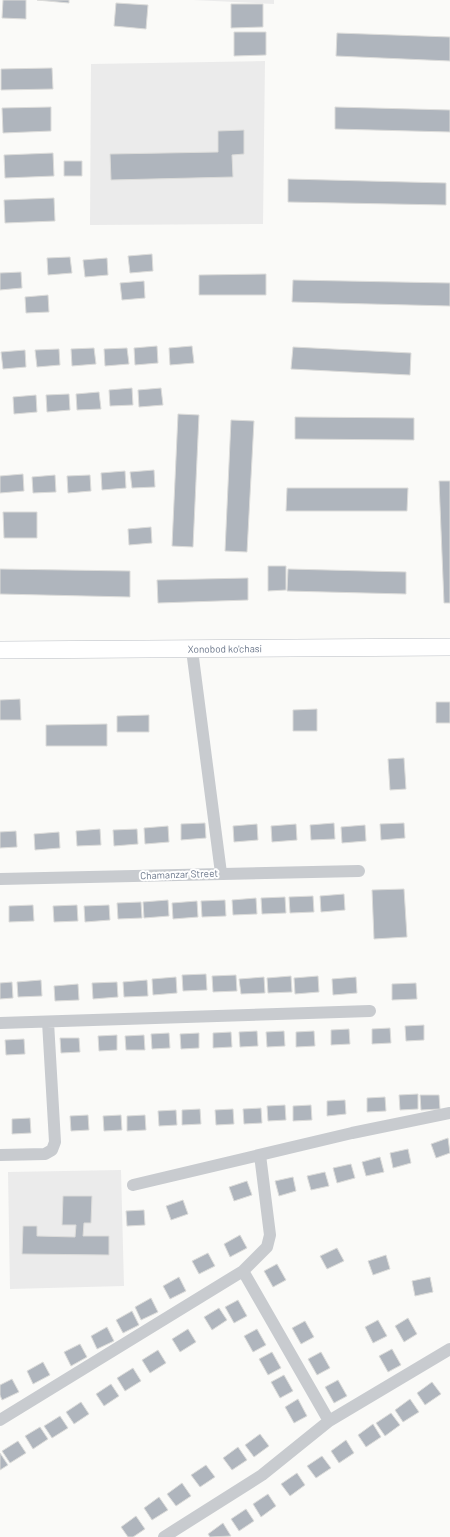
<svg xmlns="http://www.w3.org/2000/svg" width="450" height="1537" font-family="Barlow,sans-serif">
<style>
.built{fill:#ebebeb}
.building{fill:#afb5bd;stroke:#dcdcda}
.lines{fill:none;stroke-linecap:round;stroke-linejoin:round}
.secondary-casing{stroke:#babec4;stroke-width:18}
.minor{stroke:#c8cbcf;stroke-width:12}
.secondary{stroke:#fff;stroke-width:17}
.labels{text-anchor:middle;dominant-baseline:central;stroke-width:4;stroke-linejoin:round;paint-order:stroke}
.street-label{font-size:10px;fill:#697589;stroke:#fff}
</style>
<rect width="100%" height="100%" fill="#fafaf8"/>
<path class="built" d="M193,0H274V4Z
M265,61L263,224L90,225L91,64Z
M121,1170L124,1286L10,1289L8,1172Z"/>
<path class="building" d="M3,0H26V19L2,18Z
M37,0H69V3Z
M116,3L148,5L146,29L114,26Z
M231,4H263V27L231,28Z
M234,32H266V55L234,56Z
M337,33L450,37V61L336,56Z
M52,68L53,89L1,90V69Z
M51,107V131L3,133L2,108Z
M335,107L450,110V132L335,129Z
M244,130V154L232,155L233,177L111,180L110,154L218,152V131Z
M53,153L54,176L5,178L4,155Z
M64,161H82V176H64Z
M288,179L446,183V205L288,202Z
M54,198L55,221L5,223L4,200Z
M152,254L153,271L130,273L128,256Z
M70,257L72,273L48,275L47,258Z
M107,258L108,275L85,277L83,260Z
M21,272L22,288L0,290V273Z
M266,274V295H199V275Z
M293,280L450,283V306L292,302Z
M144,281L145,298L122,300L120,283Z
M48,295L49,312L26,313L25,297Z
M157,346L158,363L135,365L134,348Z
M192,346L194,363L170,365L169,348Z
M293,347L411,353L410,375L291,369Z
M94,348L96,364L72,366L71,349Z
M127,348L129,364L105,366L104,349Z
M59,349L60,365L37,367L35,350Z
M25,350L26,367L3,369L1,352Z
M132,388L133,405L110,406L109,390Z
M161,388L163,405L139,407L138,390Z
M99,392L101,409L77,410L76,394Z
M69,394L70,410L47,412L46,395Z
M36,395L37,412L14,414L13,397Z
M178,414L199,415L193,547L172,546Z
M295,417L414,418V440L295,439Z
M231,420L254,421L247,552L225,551Z
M154,470L155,487L132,488L130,472Z
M125,471L126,488L102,490L101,473Z
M23,474L24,491L0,493V476Z
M55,475L56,492L33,493L32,477Z
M90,475L91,491L68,493L67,476Z
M439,481H450V603H444Z
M287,488H408L407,511H286Z
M3,512H37V538H4Z
M151,527L152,543L129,545L128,529Z
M268,566H286V590L268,591Z
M0,569L130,571V597L0,594Z
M288,569L406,572V594L287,591Z
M248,578V600L158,603L157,580Z
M20,699L21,720H0V700Z
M436,702H450V723H436Z
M317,709V731H293V710Z
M149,715V732H117V716Z
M107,724V746H46V725Z
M404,758L406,789L390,790L388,759Z
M205,823L206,838L181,840V824Z
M334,823L335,839L311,840L310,825Z
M404,823L405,838L381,840L380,824Z
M257,824L258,840L234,842L233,826Z
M296,824L297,840L272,842L271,826Z
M365,825L366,841L342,843L341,827Z
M168,826L169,842L145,844L144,828Z
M100,829L101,845L77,846L76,831Z
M137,829L138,844L114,846L113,830Z
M16,831L17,847L0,848V832Z
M59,832L60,848L35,850L34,834Z
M404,889L407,937L374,939L372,890Z
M344,894L345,910L321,912L320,896Z
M313,896L314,912L290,913L289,897Z
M285,897L286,913L262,914L261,898Z
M256,898L257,914L233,915L232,900Z
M168,900L169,916L144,918L143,902Z
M225,900L226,916L202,917L201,901Z
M197,901L198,917L173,919L172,903Z
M141,902L142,918L118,919L117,903Z
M33,905L34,921L9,922V906Z
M77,905L78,921L54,922L53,906Z
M109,905L110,920L85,922L84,906Z
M206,974L207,990L183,991L182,975Z
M236,975L237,991L213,992L212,976Z
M291,976L292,992L268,993L267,978Z
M318,976L319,992L295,994L294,978Z
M176,977L177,993L153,995L152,979Z
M264,977L265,993L241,994L239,979Z
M356,977L357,993L333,995L332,979Z
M41,980L42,996L18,997L17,982Z
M147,980L148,996L124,997L123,982Z
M12,982L13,998L0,999V983Z
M117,982L118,997L93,999L92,983Z
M416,983L417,999L392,1000V984Z
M78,984L79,1000L55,1001L54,986Z
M424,1025V1040L406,1041L405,1026Z
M390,1028L391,1043L372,1044V1029Z
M349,1029L350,1044L331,1045V1030Z
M257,1031L258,1046L240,1047L239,1032Z
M284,1031L285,1046L267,1047L266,1032Z
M314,1031L315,1046L296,1047V1032Z
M231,1032L232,1047L213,1048V1033Z
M169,1033L170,1048L152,1049L151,1034Z
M199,1033V1048L181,1049L180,1034Z
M117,1035V1050L99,1051L98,1036Z
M144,1035L145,1050H126L125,1036Z
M60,1038H79L80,1052L61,1053Z
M24,1039L25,1054L6,1055L5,1040Z
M418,1094V1109L400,1110L399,1095Z
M420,1095H439L440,1109L421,1110Z
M385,1097L386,1111L367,1112V1098Z
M345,1100L346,1114L327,1116V1101Z
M285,1105L286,1120L268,1121L267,1106Z
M311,1105L312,1120L293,1121V1106Z
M261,1108L262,1123L244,1124L243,1109Z
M200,1109L201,1124L182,1125V1110Z
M233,1109L234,1124L216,1125L215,1110Z
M176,1110L177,1125L159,1126L158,1111Z
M88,1115L89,1130L71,1131L70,1116Z
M121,1115L122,1130L104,1131L103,1116Z
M145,1115L146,1130L127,1131V1116Z
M30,1118L31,1133L12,1134V1119Z
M448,1138L450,1153L436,1158L431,1144Z
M408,1149L411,1163L393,1168L390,1153Z
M380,1157L384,1172L366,1176L362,1162Z
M351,1164L355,1178L337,1183L333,1168Z
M325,1172L329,1186L311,1190L307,1176Z
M293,1177L296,1191L279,1196L275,1181Z
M247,1181L252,1195L234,1201L229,1187Z
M63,1196H92L91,1223H84L83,1236H109V1255L22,1254L23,1226H37V1236L75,1237L76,1225H62Z
M183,1200L188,1214L171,1220L166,1206Z
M144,1210L145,1225L127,1226L126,1211Z
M240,1235L247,1248L230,1257L224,1244Z
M337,1248L344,1261L327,1269L320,1256Z
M208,1253L215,1266L199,1274L192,1261Z
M386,1255L390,1269L373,1275L368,1261Z
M277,1264L286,1280L273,1287L264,1271Z
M179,1277L186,1291L170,1299L163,1286Z
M430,1277L433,1292L415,1296L412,1281Z
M151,1298L158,1312L141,1320L135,1307Z
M238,1300L247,1316L234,1323L225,1307Z
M219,1308L227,1320L212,1330L204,1317Z
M132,1311L139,1325L123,1333L116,1320Z
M408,1318L417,1334L404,1342L395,1326Z
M378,1320L387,1336L373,1343L365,1327Z
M305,1321L314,1337L301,1344L292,1328Z
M107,1327L114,1341L97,1349L91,1336Z
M188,1329L196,1342L180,1352L172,1339Z
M257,1329L266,1345L253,1352L244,1336Z
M80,1344L87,1357L71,1366L64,1352Z
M392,1349L401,1365L388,1372L379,1356Z
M158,1350L166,1363L150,1373L142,1360Z
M272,1352L281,1368L268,1375L259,1359Z
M321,1352L330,1368L317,1375L308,1359Z
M43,1362L50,1375L33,1384L27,1371Z
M133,1368L141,1381L125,1391L117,1378Z
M284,1375L293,1391L280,1398L271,1382Z
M12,1379L19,1392L2,1400L0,1395V1385Z
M338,1380L347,1396L334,1403L325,1387Z
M432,1382L441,1394L425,1405L417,1393Z
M111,1384L119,1396L104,1406L96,1394Z
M298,1399L307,1416L294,1423L285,1407Z
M410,1399L419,1412L403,1422L395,1410Z
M81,1402L89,1414L74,1424L66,1412Z
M391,1413L400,1425L385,1436L376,1423Z
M60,1416L68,1428L52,1438L44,1426Z
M373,1424L381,1437L366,1447L358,1435Z
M40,1427L48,1439L33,1449L25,1436Z
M260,1434L269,1446L254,1457L245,1445Z
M346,1440L354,1453L339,1463L331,1451Z
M18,1441L26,1453L10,1463L2,1451Z
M238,1447L247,1460L232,1470L223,1458Z
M0,1453L8,1465L0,1470Z
M322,1456L331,1468L316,1478L307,1466Z
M206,1465L215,1477L200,1487L191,1475Z
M297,1473L305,1485L290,1496L281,1484Z
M182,1483L191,1496L176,1506L167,1494Z
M268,1494L276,1506L261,1517L253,1504Z
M159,1497L168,1510L152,1520L144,1508Z
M246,1509L254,1521L239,1531L231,1519Z
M136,1516L145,1529L133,1537H128L121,1527Z
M223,1523L231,1536L210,1537L208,1534Z"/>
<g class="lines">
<g class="secondary-casing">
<g id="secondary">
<path id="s1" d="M0,650L450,647"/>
</g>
</g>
<path class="minor" d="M192,650L221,873
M0,879L359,871
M0,1023L370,1011
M0,1155L45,1154L52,1150L55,1142L48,1022
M133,1185L352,1133L450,1113
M243,1271L329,1421
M0,1420L243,1271L267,1247L270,1235L260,1155
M164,1537L262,1475L329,1421L450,1349"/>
<use href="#secondary" class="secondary"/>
</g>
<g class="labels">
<g class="street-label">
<text stroke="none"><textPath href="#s1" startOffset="225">Xonobod ko'chasi</textPath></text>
<text transform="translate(179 874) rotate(-2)">Chamanzar Street</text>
</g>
</g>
</svg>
